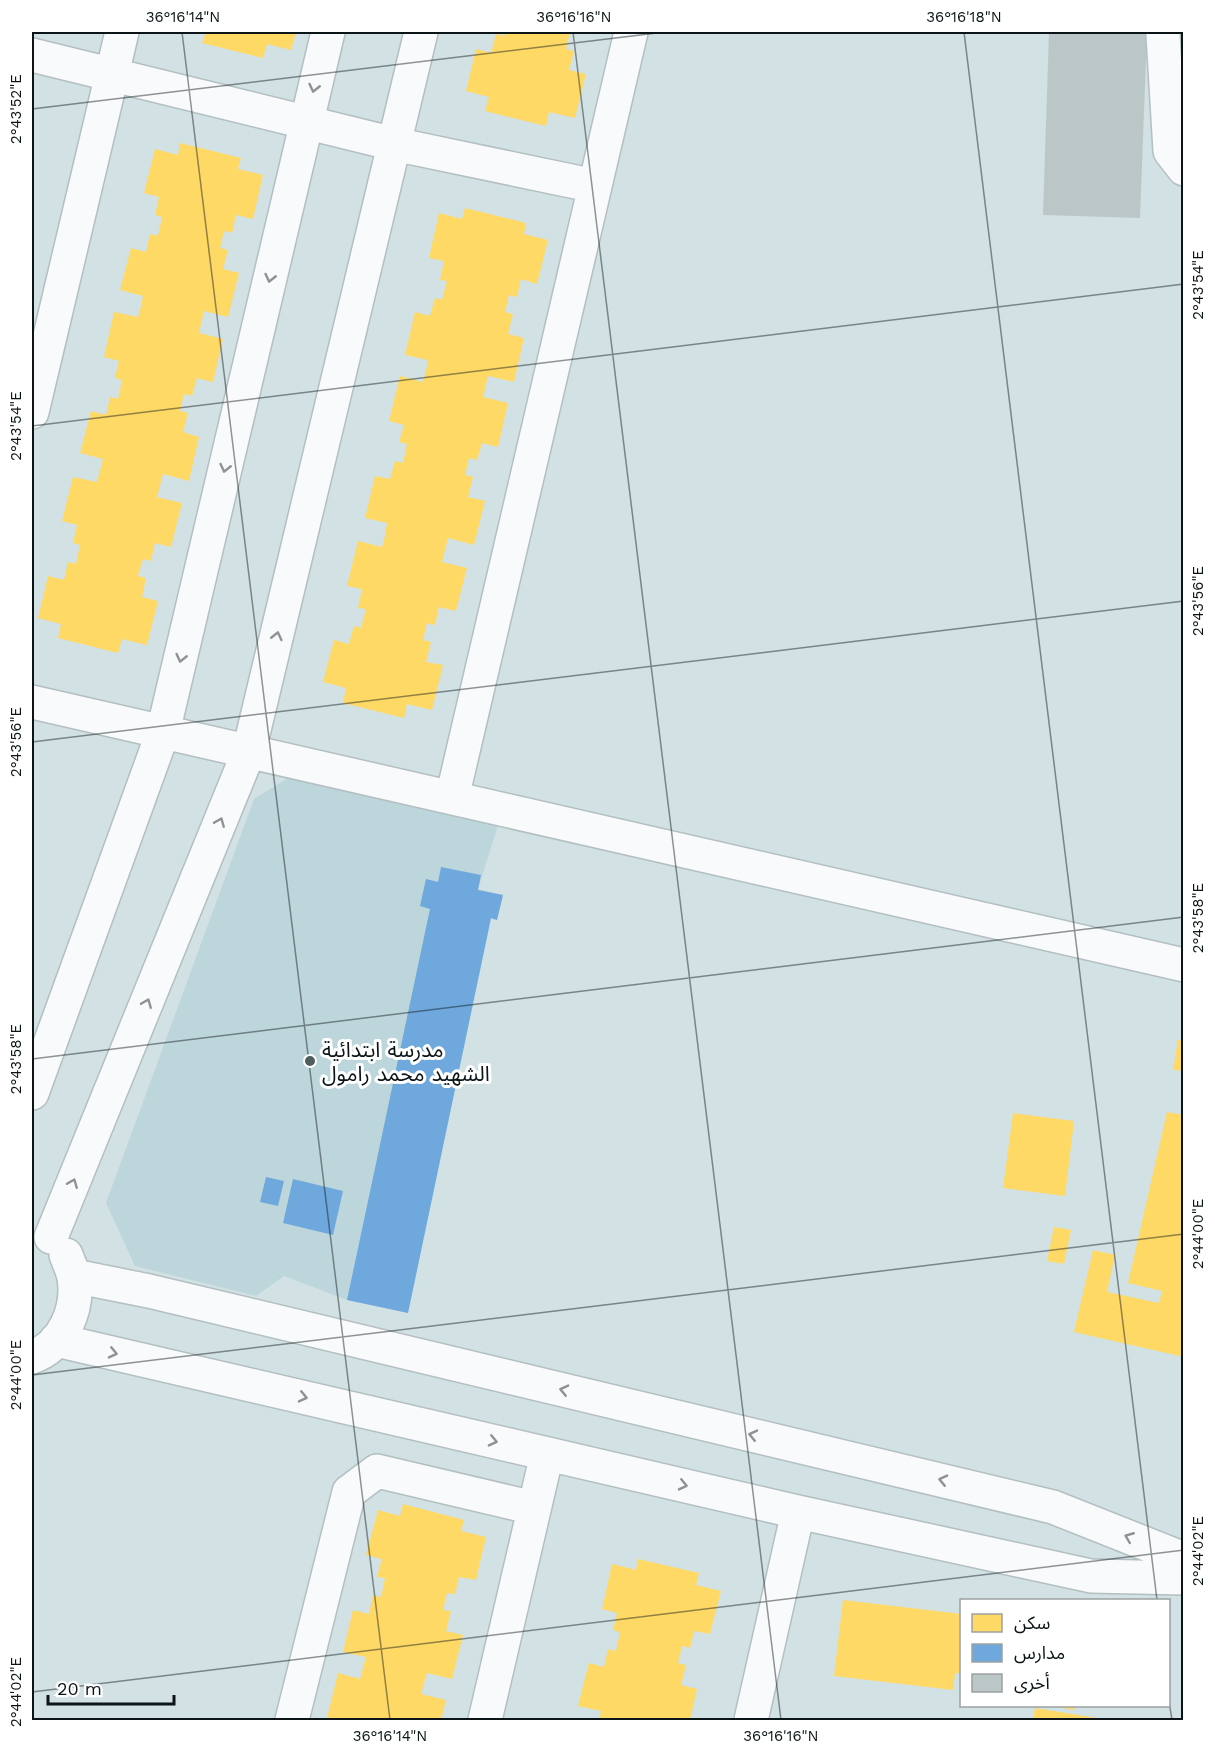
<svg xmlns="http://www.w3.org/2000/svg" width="1215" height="1752" font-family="'Work Sans','Noto Sans Arabic',sans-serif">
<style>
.built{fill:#bdd6db}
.homes{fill:#ffd966}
.schools{fill:#6fa8dc}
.building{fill:#bbc7c7}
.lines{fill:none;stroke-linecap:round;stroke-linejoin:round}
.street-casing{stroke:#b3bfc1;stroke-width:36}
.street{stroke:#f8fafb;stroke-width:33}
.oneway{stroke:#8d9394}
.ticks{fill:none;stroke:#0b1517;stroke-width:1.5;stroke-opacity:0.45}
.poi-dot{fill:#515c5f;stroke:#fff;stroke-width:2}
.labels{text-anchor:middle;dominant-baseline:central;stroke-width:6;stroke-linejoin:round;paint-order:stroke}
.poi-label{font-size:21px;fill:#0b1517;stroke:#fff;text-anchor:start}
.neatline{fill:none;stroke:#0b1517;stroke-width:2}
.ticks-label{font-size:15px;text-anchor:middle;fill:#0b1517}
</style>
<rect width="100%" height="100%" fill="#d2e1e4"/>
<path class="built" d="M296,773L500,819L478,889L503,895L497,920L491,919L408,1313L347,1300L284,1276L256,1296L135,1266L106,1203L254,799Z"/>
<path class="homes" d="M206,32H296L291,50L267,44L263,58L202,43Z
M505,32H570L566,49L574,51L569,70L586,74L575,118L549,112L546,126L485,111L489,97L466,91L476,49L491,53L496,34L504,36Z
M180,143L241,158L238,169L263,175L253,219L236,215L232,233L224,231L220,248L228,250L223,269L239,273L228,317L204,311L199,333L223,339L213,382L197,378L192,396L184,394L180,411L188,413L183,432L199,437L189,481L163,474L157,497L182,503L171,547L155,543L151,561L143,559L138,576L146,578L142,597L158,601L147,645L122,639L118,653L58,638L61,624L38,618L48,576L64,580L68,562L76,564L80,545L73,543L77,525L62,521L73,477L97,482L103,459L80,453L91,411L106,415L110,397L118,399L122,380L115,378L119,361L104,357L114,312L138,317L141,306L143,296L120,290L131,248L146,252L150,234L158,236L162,217L155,215L159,197L144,193L155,149L178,155Z
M465,208L526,223L524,234L548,240L537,284L521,279L517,297L509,295L505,312L513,314L508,334L524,338L514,382L488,376L483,397L508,403L498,447L482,443L477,460L469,458L465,475L473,477L468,497L485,501L474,545L448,538L442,562L467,568L456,611L439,607L435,625L427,623L423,640L431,642L426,662L443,665L432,710L407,704L404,718L343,703L346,688L323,682L334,640L349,644L354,626L361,628L366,609L358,608L362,589L347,586L358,541L382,547L385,536L387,523L365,518L375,476L390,479L395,461L403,463L407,444L399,442L404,425L389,421L400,376L423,382L426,371L428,360L405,355L415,312L430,316L435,298L442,300L447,281L440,280L444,261L429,258L439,213L462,219Z
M1178,1040H1184V1071L1173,1070Z
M1167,1112L1184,1115V1357L1074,1332L1093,1250L1115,1255L1107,1292L1159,1303L1162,1291L1128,1283Z
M1013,1113L1074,1121L1065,1196L1003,1188Z
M1054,1227L1071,1230L1064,1264L1047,1261Z
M403,1504L464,1520L461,1531L486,1537L476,1580L459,1577L455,1594L447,1593L443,1610L451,1611L446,1631L463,1635L452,1679L427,1673L421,1694L446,1700L441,1720H337L327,1718L338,1673L360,1679L366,1657L343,1652L353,1610L369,1614L373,1595L381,1597L385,1578L377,1577L382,1559L366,1555L378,1510L400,1516Z
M638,1559L699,1573L696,1585L721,1591L710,1634L694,1631L690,1648L682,1646L678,1663L686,1665L681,1685L697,1689L690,1720H599L601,1711L578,1706L589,1663L604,1667L608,1649L616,1651L620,1632L613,1630L617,1613L602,1609L612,1564L636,1570Z
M843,1600L962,1614L959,1638L962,1639V1673H955L953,1690L834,1676Z
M1051,1706H1075L1074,1710Z
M1035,1708L1103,1719L1102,1720H1033Z"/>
<path class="schools" d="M441,867L481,875L478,890L503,895L497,920L491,918L408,1313L347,1300L430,909L420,906L426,879L438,882Z
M266,1177L284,1181L278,1206L260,1202Z
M293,1179L343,1191L333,1235L283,1223Z"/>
<path class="building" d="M1049,32H1147L1140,218L1043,215Z"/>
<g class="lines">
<g class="street-casing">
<path id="street" d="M1163,35L1170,151L1184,169
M32,55L394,144L595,186
M32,412L122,32
M32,702L1184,965
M452,798L631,32
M32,1093L163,732L328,32
M51,1237L249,751L421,32
M74,1276L149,1291L1053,1507L1184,1559
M56,1340L798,1512L1091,1576L1184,1578
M32,1357C63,1346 79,1310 74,1278C73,1271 69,1263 66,1255
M292,1720L349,1492L377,1471L534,1508
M485,1720L547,1454
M751,1720L798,1512"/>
</g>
<use href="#street" class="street"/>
</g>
<defs><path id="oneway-chevron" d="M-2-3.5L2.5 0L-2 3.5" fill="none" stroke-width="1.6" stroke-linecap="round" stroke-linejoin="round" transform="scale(1.5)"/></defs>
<g class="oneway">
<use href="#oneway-chevron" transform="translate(314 88) rotate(103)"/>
<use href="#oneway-chevron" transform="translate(270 278) rotate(103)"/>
<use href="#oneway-chevron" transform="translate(225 468) rotate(103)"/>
<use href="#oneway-chevron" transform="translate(277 636) rotate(-77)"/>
<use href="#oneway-chevron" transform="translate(181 658) rotate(103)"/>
<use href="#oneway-chevron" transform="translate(220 822) rotate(-68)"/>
<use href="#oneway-chevron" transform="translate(147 1003) rotate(-68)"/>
<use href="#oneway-chevron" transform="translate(73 1183) rotate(-68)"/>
<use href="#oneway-chevron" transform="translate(113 1353) rotate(13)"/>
<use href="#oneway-chevron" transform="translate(564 1390) rotate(-167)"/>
<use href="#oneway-chevron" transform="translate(303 1397) rotate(13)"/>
<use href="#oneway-chevron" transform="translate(753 1435) rotate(-167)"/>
<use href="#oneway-chevron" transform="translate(493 1441) rotate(13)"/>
<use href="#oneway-chevron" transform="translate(943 1480) rotate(-167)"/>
<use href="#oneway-chevron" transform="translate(683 1485) rotate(13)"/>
<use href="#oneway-chevron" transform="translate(1129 1537) rotate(-158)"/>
</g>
<path class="ticks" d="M182,32L390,1720M573,32L781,1720M964,32L1157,1600M32,109L665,32M32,426L1184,284M32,742L1184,601M32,1059L1184,917M32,1375L1184,1234M32,1692L1184,1550M1168,1695L1172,1720"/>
<circle class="poi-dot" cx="310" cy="1061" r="6"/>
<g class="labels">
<g class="poi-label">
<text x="322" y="1049">مدرسة ابتدائية<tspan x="322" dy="24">الشهيد محمد رامول</tspan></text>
</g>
</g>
<rect width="1215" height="1752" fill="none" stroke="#ffffff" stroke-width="66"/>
<rect x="960" y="1599" width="210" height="108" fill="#ffffff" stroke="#9da1a2" stroke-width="1.5"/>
<rect x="972" y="1614" width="30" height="18" fill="#ffd966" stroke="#9da1a2" stroke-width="1.5"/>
<text x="1014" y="1629" font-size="18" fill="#0b1517">سكن</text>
<rect x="972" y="1644" width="30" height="18" fill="#6fa8dc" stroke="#9da1a2" stroke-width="1.5"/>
<text x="1014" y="1659" font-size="18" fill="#0b1517">مدارس</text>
<rect x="972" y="1674" width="30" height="18" fill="#bbc7c7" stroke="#9da1a2" stroke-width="1.5"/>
<text x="1014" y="1689" font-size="18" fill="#0b1517">أخرى</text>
<path d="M48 1695v9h126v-9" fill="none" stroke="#0b1517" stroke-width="3"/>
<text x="57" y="1695" font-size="18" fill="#0b1517" stroke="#ffffff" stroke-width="4.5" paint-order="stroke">20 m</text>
<rect x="33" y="33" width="1149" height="1686" class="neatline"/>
<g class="ticks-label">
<text x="183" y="22">36°16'14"N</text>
<text x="574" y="22">36°16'16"N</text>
<text x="964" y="22">36°16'18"N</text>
<text transform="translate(16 109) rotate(-90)" y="5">2°43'52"E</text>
<text transform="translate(1198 285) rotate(-90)" y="5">2°43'54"E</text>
<text transform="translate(16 426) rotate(-90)" y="5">2°43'54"E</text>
<text transform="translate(1198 601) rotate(-90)" y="5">2°43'56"E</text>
<text transform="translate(16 742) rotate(-90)" y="5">2°43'56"E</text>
<text transform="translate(1198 918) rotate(-90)" y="5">2°43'58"E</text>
<text transform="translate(16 1059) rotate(-90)" y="5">2°43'58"E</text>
<text transform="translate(1198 1234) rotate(-90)" y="5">2°44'00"E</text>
<text transform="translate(16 1375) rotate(-90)" y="5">2°44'00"E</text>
<text transform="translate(1198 1551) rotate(-90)" y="5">2°44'02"E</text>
<text transform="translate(16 1692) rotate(-90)" y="5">2°44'02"E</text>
<text x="390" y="1741">36°16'14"N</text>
<text x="781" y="1741">36°16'16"N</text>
</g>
</svg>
